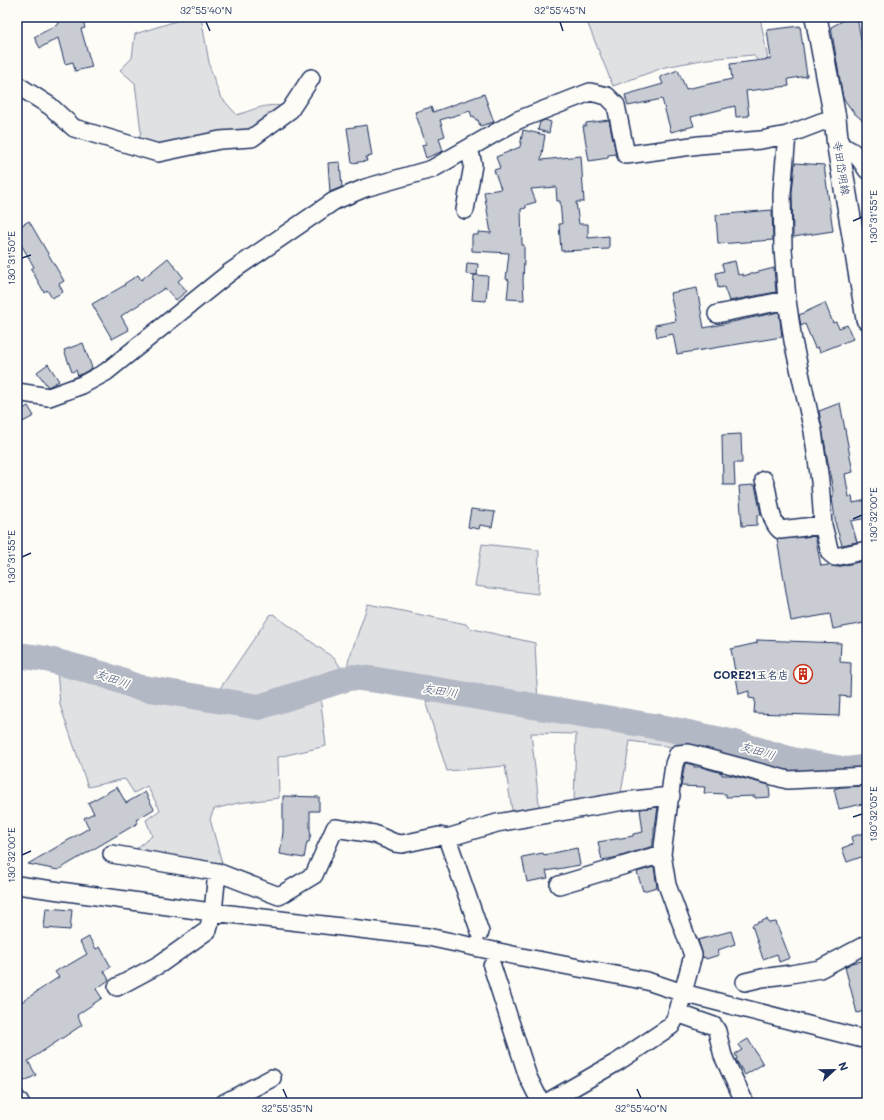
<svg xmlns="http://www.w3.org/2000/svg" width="884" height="1120" font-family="Mali,'Klee One',sans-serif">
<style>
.green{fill:#e0e1e3;stroke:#7e88a0}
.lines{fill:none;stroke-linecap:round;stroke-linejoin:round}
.river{stroke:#b3b8c5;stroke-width:26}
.building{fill:#c9ccd3;stroke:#1b2f5e}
.minor-casing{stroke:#1b2f5e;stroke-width:20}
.major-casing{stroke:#1b2f5e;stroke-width:24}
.minor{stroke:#fdfcf7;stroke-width:17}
.major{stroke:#fdfcf7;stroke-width:21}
.ticks{fill:none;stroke:#1b2f5e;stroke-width:1.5}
.labels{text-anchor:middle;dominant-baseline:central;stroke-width:3.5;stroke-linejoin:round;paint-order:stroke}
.street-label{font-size:11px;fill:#1b2f5e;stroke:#fdfcf7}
.poi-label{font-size:11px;font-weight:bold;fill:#1b2f5e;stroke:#fdfcf7;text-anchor:end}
.water-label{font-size:12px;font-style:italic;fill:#49587d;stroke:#fdfcf7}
.neatline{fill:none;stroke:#1b2f5e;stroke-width:1.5}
.ticks-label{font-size:10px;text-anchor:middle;fill:#1b2f5e}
</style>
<rect width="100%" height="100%" fill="#fdfcf7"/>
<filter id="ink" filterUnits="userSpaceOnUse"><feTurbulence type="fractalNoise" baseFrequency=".025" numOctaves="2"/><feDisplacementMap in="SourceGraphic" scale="8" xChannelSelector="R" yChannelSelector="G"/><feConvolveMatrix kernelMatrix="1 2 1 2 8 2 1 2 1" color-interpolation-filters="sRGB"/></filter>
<g filter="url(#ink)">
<path class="green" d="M189,17H201L210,68L220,96L237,115C253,110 272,100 288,109L250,135L157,150L138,140L141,132L135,83L120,70L132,58L135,34Z
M585,17H760L768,60L759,62L753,55L707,59L665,67L613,86Z
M482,544L539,550L538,594L475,586Z
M368,604L466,624L469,628L535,643L538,704L381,678L347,674L348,662Z
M273,614L335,659L345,674L259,703L219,690L270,615Z
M57,671L116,688L260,713L320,695L326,746L278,757L279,798L238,803L214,809L210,819L222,863L132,852L152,836L146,820L160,810L147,786L134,793L125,779L88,787L60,705Z
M435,695L459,697L542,710L703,738L692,750L630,741L620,799L574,804L576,734L531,733L540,812L513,816L505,766L447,771L426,704Z"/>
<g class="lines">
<path class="river" d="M17,655L46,659L102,674L137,687L259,707L352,677L377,680L665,728L735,743L792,760L847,770L867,767"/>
</g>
<path class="building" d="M57,17H82L85,28L81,29L92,67L75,71L73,62L65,64L58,38L40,48L34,37L59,24Z
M850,17H857L867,72V124L854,113L843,98L831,27Z
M800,26L807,76L788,79L789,86L746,91L749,116L736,117L735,106L691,117L694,126L671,132L662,99L628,106L625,95L663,84L660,77L678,70L686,89L732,79L730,64L771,59L767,30Z
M484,94L494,122L480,126L478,120H476L474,116L472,117L470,111L440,120L445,136L439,138L443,151L426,158L422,145L426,144L415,112L431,107L433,112Z
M545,120L551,122L549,133L538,130L540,122Z
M609,120L616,154L608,155V158L589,161L583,126H586V123Z
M367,125L372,156L366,157L367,161L352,163L347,128Z
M523,130L545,135L541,160L581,156L584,202H576L579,224H588V238L609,236V249L561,251L559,224H562L560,201H557L556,187L531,189L536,202L526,205V208L521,209L522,245H524V260L523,281L524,300L507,299L509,280L506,279L509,253L472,251V235H478V232L491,233L484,192L501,189L494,170L500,168L496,157L520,147Z
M340,162L342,187L330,192L328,163Z
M795,163L824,165L833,231L793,237L792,193Z
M772,210L773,240L718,244L716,215Z
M29,221L64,281L59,284L63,292L52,298L47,290L44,292L31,269L34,267L17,237V228Z
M168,258L183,277L178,281L187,291L176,300L165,288L121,316L129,330L112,339L92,304L125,285L124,284L138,275L141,280Z
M735,261L738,275L743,274V276L774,268L776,292L729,301L724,287L718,288L716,273L724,271L722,264Z
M467,263L478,264L477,275L466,274Z
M474,275L488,276L486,301L472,300Z
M697,288L704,328L779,312L782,337L677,354L673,334L657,337L655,325L676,321L670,293Z
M825,303L833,323L836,322L839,328L847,325L853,339L820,352L818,347L815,348L805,324L801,326L799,315Z
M83,343L92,368L78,376L76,370L72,372L64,350Z
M48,364L59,381L48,387L37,372Z
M840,403L853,472L845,474L849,497L852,496L853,503L867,500V518L851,521L857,542L842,545L836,526L832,498L833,497V491L819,411Z
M28,406L34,416L17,425V412Z
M741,434L742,463H734L735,485H723L722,435Z
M755,485L761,515H757V525L742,526L739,486Z
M471,509L495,512L492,527L480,525L479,529L468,527Z
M815,536L821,566L829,565L837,567L867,560V620H864V623L833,629L830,614L791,621L777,539Z
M757,640L841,643L840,662L851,663L850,697L840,696L839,716L754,713L755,699L749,698V691L739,694L731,649L757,643Z
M685,763L694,765V767H701L722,773V775H730L769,785L770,797L755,798V796L726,797V794L704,793L705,787L681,786Z
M867,786V803L839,809L834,789L841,787Z
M117,787L126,803L145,792L154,809L136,820L138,823L58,870L28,864L89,828L84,818L94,813L88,803Z
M283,796L319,797V811H310V831L311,833L309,842H307L304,858L280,854L283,832Z
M658,807L655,827H654V839H653V846L618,857L602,860L598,842L633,836V834L643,832L640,809Z
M867,832V855L847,862L842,848L853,844L851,837Z
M577,848L580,865L546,871L548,878L527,882L522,857L543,853L544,855Z
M654,867L657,887L643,891L637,872Z
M46,908L72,910L70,930L44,928Z
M767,919L769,923L776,922L790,958L779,962L777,954L763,959L752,925Z
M731,931L735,944L718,950L719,955L706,959L705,957L703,958L702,952L698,940Z
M89,937L96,949L100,947L111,967L104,971L109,980L96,989L102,998L77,1015L82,1025L28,1061L36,1075L21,1083L17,1076V1005L59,977L55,972L64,966L65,967L87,954L80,942Z
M867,960V1010L857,1013L845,967L852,963Z
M748,1039L763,1064L745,1075L736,1060L737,1058L735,1054L742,1050L738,1045Z"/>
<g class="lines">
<g class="minor-casing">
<path id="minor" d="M17,85L50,106L74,128L158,153L220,140L252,138L290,110L311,78
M787,135L782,193L783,249L787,300L793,341L813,431L820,481L823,525L830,553L835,557L867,550
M838,147C852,147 860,158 867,170
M465,210L473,165L471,156L466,150
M717,314L787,300
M17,392L49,397L82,385L106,372L229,273L334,201L365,188L432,169L518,120L590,92L607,96L616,105L626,155L699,145L761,140L787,135L821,122L835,118
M764,480C770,494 768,520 780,530L823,525
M447,838L480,932
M112,854L217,872L279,896L314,875L335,828L374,834L395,843L402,844L439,836L447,838L497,823L624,801L671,796
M17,885L204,911L428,937L522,957L647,981L683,993L867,1040
M559,885L662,854
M492,966L528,1077L541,1103
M745,982L762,978L791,974L820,969L867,944
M117,987L160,964L208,930L213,912L217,872
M677,1013L714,1026L717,1031L723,1056L745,1103
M17,1099L20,1103
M224,1103L272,1078
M546,1103L619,1061L671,1026L677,1015L693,955L667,885L662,854L674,764L678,754L688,753L788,780L867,776"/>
</g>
<g class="major-casing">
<path id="major" d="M816,17L835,118L838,147L867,319"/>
</g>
<use href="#minor" class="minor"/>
<use href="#major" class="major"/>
</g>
</g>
<path class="ticks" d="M206,22L210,31M560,22L563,31M853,221L862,217M22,258L31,255M853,519L862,515M22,557L31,553M853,817L862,814M22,855L31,851M283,1089L287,1098M637,1089L641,1098"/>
<defs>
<g id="building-ring" transform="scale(1)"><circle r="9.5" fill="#fdfcf7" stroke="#c8321e" stroke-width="1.5"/><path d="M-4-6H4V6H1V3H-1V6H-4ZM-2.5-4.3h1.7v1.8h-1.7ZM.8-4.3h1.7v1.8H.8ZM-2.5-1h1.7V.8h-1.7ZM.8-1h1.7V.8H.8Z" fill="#c8321e"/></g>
</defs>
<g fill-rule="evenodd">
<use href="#building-ring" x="803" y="674"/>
</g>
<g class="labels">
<g class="street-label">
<text transform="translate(842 168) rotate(81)">寺田岱明線</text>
</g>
<g class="poi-label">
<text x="789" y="674">CORE21玉名店</text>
</g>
<g class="water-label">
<text transform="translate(113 678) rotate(19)">友田川</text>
<text transform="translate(440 690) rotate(9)">友田川</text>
<text transform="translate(758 750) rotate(17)">友田川</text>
</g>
</g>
<rect width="884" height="1120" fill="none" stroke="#fdfcf7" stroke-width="44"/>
<g transform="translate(834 1070) rotate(68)" stroke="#fdfcf7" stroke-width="3" paint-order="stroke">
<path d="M0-3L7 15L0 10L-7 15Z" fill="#1b2f5e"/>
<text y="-6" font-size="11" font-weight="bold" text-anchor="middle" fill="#1b2f5e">N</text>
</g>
<rect x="22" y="22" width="840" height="1076" class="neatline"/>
<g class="ticks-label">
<text x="206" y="14">32°55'40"N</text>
<text x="560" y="14">32°55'45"N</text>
<text transform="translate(873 217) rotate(-90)" y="4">130°31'55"E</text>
<text transform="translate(11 258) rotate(-90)" y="4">130°31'50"E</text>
<text transform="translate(873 515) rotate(-90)" y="4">130°32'00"E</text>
<text transform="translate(11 557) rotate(-90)" y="4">130°31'55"E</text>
<text transform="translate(873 814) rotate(-90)" y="4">130°32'05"E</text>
<text transform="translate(11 855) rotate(-90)" y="4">130°32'00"E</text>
<text x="287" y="1112">32°55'35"N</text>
<text x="641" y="1112">32°55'40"N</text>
</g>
</svg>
